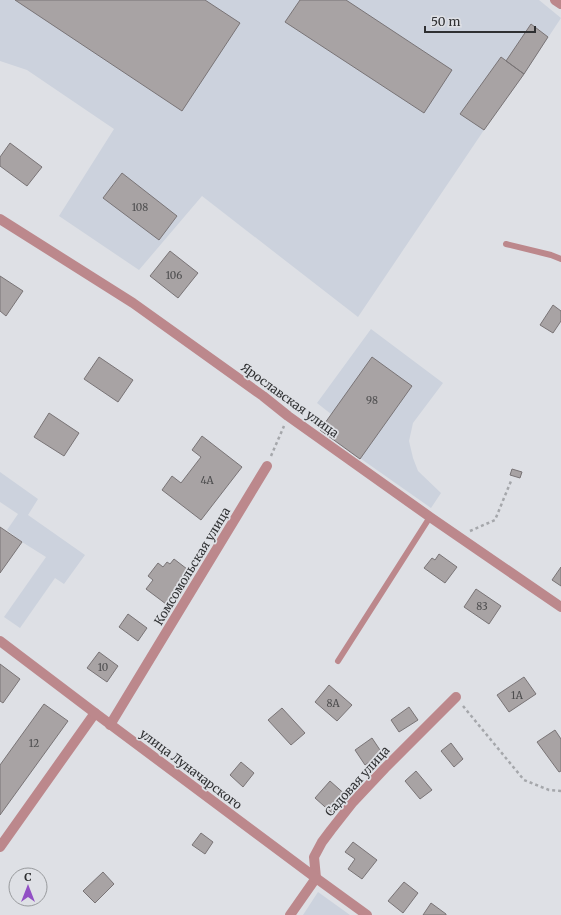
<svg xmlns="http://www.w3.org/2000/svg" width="561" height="915" font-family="Merriweather,serif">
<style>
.built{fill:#ccd2dd}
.building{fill:#a8a3a4;stroke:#797476}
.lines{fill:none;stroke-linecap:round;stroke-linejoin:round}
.path{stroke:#a5a7ab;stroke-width:2.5;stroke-dasharray:3 3;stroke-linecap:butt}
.service{stroke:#bc888c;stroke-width:6}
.minor{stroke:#bc888c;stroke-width:10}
.tertiary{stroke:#bc888c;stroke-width:10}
.labels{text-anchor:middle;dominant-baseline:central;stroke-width:3.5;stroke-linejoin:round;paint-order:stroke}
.number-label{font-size:10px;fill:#4d4d4e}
.street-label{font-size:12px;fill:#2f3032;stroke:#dee0e5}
</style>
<rect width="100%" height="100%" fill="#dee0e5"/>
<path class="built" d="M0,0H539L561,18L524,74L484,130L358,317L202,196L139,270L59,216L114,129L27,70L0,61Z
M371,329L443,383L413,423L409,441L413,458L418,471L441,493L431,508L320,430L331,414L317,403Z
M0,472L38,499L28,515L85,555L64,584L55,578L20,628L4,617L46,557L22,542L7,530L18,514L0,502Z
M318,892L350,915H303Z"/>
<path class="building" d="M15,0H205L240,23L182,111Z
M300,0H346L452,70L424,113L285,22Z
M531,24L548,37L524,74L506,61Z
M501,57L524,74L484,130L460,114Z
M10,143L42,167L27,186L0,166V157Z
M122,173L177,216L159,240L103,198Z
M170,251L198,273L178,298L150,276Z
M0,276L23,291L6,316L0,311Z
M553,305L561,311V321L553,333L540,325Z
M99,357L133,380L118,402L84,379Z
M372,357L412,386L360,459L320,430Z
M49,413L79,433L64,456L34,437Z
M202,436L242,467L201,520L162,490L172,476L181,483L201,457L192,450Z
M512,469L522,472L520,478L510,475Z
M0,527L22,542L0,573Z
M439,554L457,567L445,583L424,568L432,558L435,560Z
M174,559L187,569L182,576L185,578L166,604L146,589L153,580L148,576L158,563L163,567L167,562L170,564Z
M561,567V586L552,580Z
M476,589L501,606L489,624L464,607Z
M128,614L147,628L138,641L119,627Z
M99,652L118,666L107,682L87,668Z
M0,664L20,679L3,703L0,701Z
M524,677L536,694L509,712L497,695Z
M329,685L352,705L337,721L315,702Z
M44,704L68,721L0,815V765Z
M409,707L418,720L399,732L391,720Z
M282,708L305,733L291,745L268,720Z
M555,730L561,739V771L559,772L537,742Z
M372,738L382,753L365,765L355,750Z
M451,743L463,759L454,767L441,751Z
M241,762L254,773L243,787L230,775Z
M416,771L432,790L420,799L405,781Z
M330,781L348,797L333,814L315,798Z
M201,833L213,842L205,854L192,845Z
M353,842L377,860L362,879L348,869L355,859L345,852Z
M103,872L114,884L95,903L83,891Z
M404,882L418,893L403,913L388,901Z
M431,903L446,914V915H423Z"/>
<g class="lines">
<path class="path" d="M271,456L284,426
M470,531L495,520L511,481
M463,706L524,780L549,790L561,791"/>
<path class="service" d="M506,244L551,255L561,259
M338,661L430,517"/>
<path class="minor" d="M555,0L561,4
M0,219L133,303L263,396L288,416L430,517L561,607
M110,725L267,466
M0,847L95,713
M290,915L316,878L314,857L322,842L331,830L353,802L385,768L456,697"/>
<path class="tertiary" d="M0,641L95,713L316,878L367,915"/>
</g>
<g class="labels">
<g class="number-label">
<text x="140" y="207">108</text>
<text x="174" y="275">106</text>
<text x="372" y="400">98</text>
<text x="207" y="480">4А</text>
<text x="482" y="606">83</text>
<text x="103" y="667">10</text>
<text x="517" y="695">1А</text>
<text x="333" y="703">8А</text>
<text x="34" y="743">12</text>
</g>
<g class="street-label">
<text transform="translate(290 400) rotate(36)">Ярославская улица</text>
<text transform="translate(192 566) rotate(-59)">Комсомольская улица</text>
<text transform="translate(191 769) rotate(37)">улица Луначарского</text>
<text transform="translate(357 781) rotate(-48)">Садовая улица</text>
</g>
</g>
<g transform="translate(28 887)"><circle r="19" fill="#dee0e5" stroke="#989a9d"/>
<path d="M0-3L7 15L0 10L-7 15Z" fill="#9250c5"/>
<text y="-6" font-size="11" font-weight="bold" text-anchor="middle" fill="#2f3032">С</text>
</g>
<path d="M425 26v6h110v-6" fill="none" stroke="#2f3032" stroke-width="2"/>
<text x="431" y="26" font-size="12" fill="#2f3032" stroke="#dee0e5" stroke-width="3" paint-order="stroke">50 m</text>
</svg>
